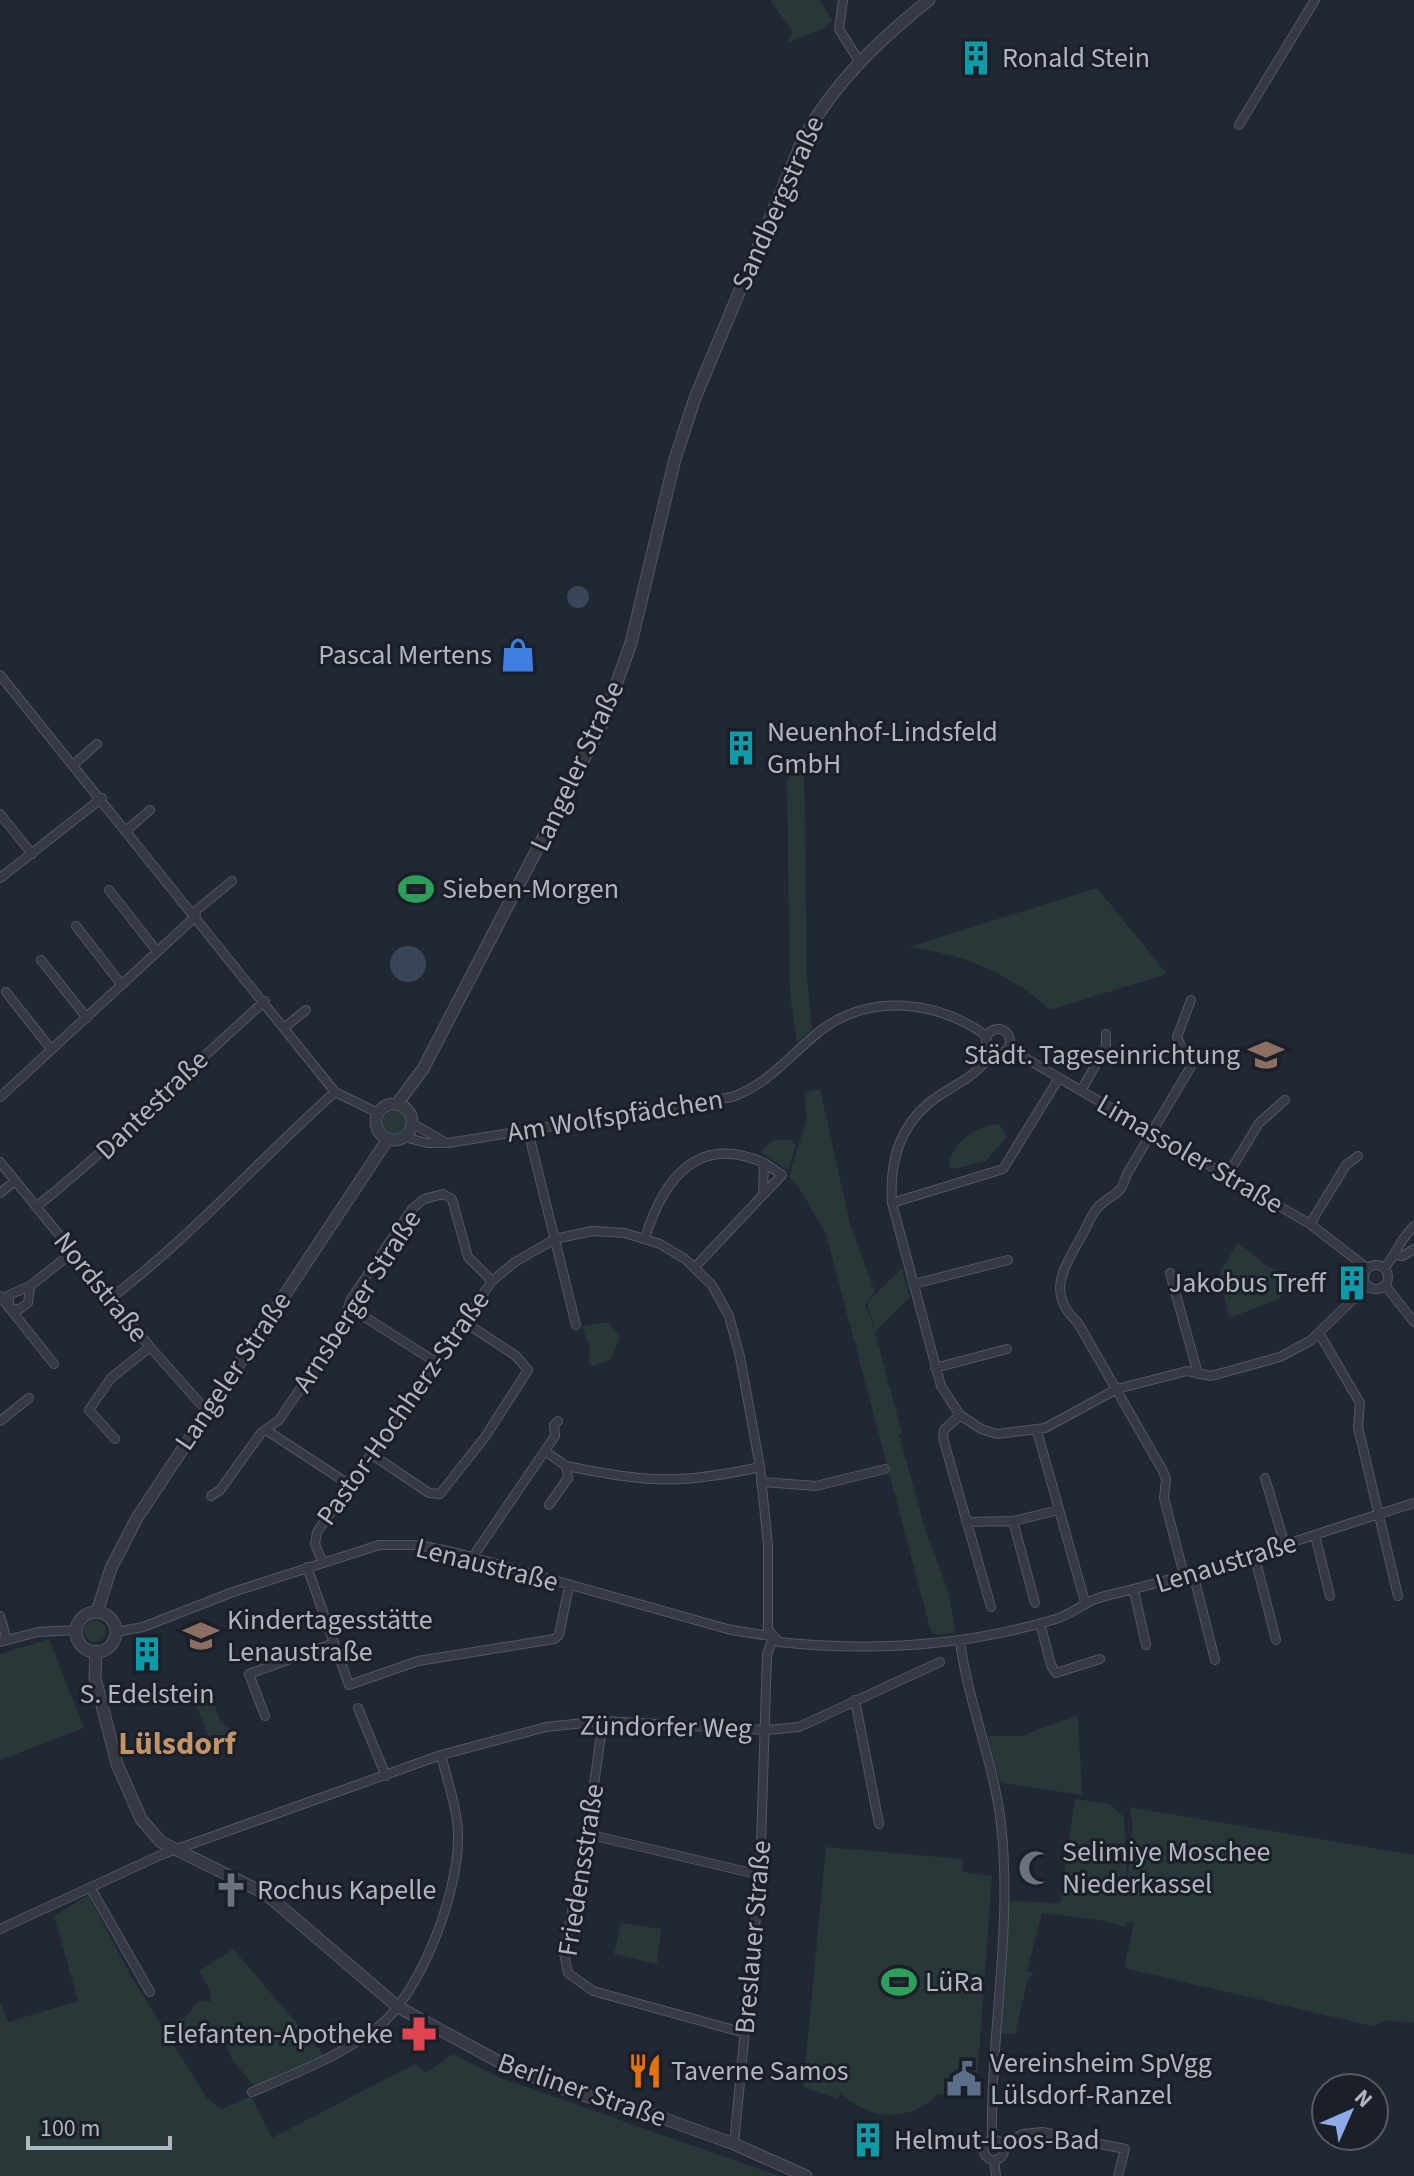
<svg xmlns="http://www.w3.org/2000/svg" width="1414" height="2176" font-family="'Source Sans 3',sans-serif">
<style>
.green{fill:#283738}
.water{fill:#39465a}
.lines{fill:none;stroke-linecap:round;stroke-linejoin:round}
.minor-casing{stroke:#525862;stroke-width:10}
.tertiary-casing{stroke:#525862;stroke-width:13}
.minor{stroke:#353a44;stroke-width:8}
.tertiary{stroke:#353a44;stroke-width:11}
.labels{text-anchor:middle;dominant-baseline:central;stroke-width:6;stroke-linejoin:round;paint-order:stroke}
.poi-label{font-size:28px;fill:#afb5c1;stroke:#1a1f28;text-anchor:start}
.street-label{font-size:28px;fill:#afb5c1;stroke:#1a1f28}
.quarter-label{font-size:32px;font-weight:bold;fill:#c39467;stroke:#1a1f28}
</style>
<rect width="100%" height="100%" fill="#222833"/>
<path class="green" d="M770,0H819L832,20L825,28L787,43L793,32Z
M804,766L807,977L812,1030L797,1042L790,994L787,779Z
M1097,888L1167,974L1050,1010C1010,973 963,954 909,947Z
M820,1089L850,1224L875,1292L865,1304L875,1330L867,1303L902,1268L910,1297L875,1332L902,1433L899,1435L925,1529L948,1591L956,1633L937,1635L931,1632L826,1234L798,1186L789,1177L807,1117L804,1093Z
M383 1122a11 11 0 1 1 22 0a11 11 0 1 1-22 0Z
M999,1124L1007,1136L986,1161L953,1169L949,1165C953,1141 976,1126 999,1124Z
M774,1140H791L796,1145L788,1170L760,1152Z
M1238,1243L1268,1267L1297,1278L1279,1299L1229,1318L1219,1273Z
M601,1323H609L620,1338L610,1360L593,1366L588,1364L590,1348L582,1326Z
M84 1631a11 11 0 1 1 22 0a11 11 0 1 1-22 0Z
M49,1639L84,1728L0,1760V1654Z
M209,1690L220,1721L230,1729L219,1741L208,1735L192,1696Z
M1078,1715L1082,1795L1003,1783L999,1779L988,1736H1021Z
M1075,1799L1110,1804L1124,1817L1127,1885L1133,1824L1129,1807L1414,1855V2023L1389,2020L1372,2026L1124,1968L1134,1922H1127L1126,1927L1100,1920L1042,1913L1027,1971L1034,1973L1028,1979L1015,2034H999L1007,1901L1060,1903Z
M826,1847L963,1859V1872L992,1876L976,2096L938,2094C909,2123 868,2121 840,2092L838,2099L803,2087Z
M88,1895L132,1978L207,2098L222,2109L251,2096L272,2138L415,2064L426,2073L453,2054L501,2078L779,2176H0V2002L8,2022L78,2001L54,1916Z
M621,1923L661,1929L657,1964L614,1954Z
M233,1949L325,2056L256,2088L233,2061L216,2025L201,2033H179L174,2026L177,2020L185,2017L200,2000L211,2002L210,1990L199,1971Z"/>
<path class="water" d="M567 597a11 11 0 1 1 22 0a11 11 0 1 1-22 0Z
M390 964a18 18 0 1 1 36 0a18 18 0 1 1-36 0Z"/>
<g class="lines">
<g class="minor-casing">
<path id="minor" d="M843,0L839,29L859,61
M1239,125L1315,0
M0,675L335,1092L378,1113
M74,764L97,744
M0,814L32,854
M127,830L150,810
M0,878L102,798
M109,890L156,950
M193,913L232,881
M76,926L121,984
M41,960L87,1018
M6,992L51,1049
M285,1027L306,1010
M986 1041a12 12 0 1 1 24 0a12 12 0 1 1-24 0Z
M1008,1048L1310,1224L1367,1268
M992,1051C979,1075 961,1081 940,1095C901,1120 889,1159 892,1203L941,1386L960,1415L981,1429L997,1434L1045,1428L1117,1389L1187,1371L1211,1376L1280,1357L1310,1341L1367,1286
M1081,1091L1106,1046V1034
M0,1097L196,916
M412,1123L443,1141
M528,1131L576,1325
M404,1137L427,1143H448L732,1097C770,1083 789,1056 820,1031C871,992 938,1001 987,1036
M0,1162L150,1347L206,1410
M764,1163L782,1175L763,1195Z
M1227,1176L1259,1123L1285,1100
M0,1193L15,1181
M892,1203L1003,1169L1059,1078
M36,1207C116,1143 188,1069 265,1001
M1310,1224L1346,1165L1358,1156
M645,1238C663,1180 697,1133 764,1163
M1396,1255L1403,1256L1414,1249
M1364 1277a12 12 0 1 1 24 0a12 12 0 1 1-24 0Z
M695,1267L763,1195
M1384,1268C1398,1253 1397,1243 1414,1226
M1170,1273L1198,1374
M914,1284L1008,1260
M1385,1285L1414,1322
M30,1286L28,1303L18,1310L9,1308V1295L30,1286L73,1252
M0,1296L54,1364
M111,1298C192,1236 259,1160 335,1092
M349,1307L434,1361
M1319,1333L1360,1403L1358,1427L1398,1596
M935,1368L1007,1349
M960,1415L944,1430L943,1438L991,1607
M0,1421L29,1398
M266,1430L350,1485
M1037,1431L1085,1602
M115,1439L89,1410L111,1378L150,1347
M545,1451L566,1466L568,1478L549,1505
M371,1454L429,1493L440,1494L485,1437L528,1370L516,1356L463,1321
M566,1466C647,1482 679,1485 760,1467
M1265,1478L1285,1545
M761,1482L816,1486L885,1469
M211,1496L220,1490L261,1433L279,1420L313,1370L343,1324L351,1299L412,1209L424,1199L443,1194L452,1199L468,1257L492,1281
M1013,1521L1035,1603
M966,1522L1013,1521L1059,1510
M1315,1535L1330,1596
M1254,1554L1276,1640
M472,1558L555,1436L554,1425L558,1421
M323,1563L315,1544L317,1532L492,1281L515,1262L555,1239L592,1231L625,1233L660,1244L685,1259L712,1285L729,1316L740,1357L760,1467L768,1545V1630L779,1642C873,1652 965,1646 1056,1619C1075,1613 1086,1600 1105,1596C1209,1572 1311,1535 1414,1503
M307,1567L349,1685L418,1661L554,1639L559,1635L569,1586
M1193,1573L1215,1660
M1184,1575L1164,1498L1166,1479L1163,1471L1078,1323C1047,1294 1062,1271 1080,1239C1086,1229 1091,1214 1099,1206C1114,1192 1120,1197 1127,1174L1190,1068L1177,1037L1191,1000
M1134,1591L1146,1645
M0,1616L7,1640
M1040,1623L1051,1665L1056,1673L1100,1659
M116,1632L143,1627L233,1592L379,1545H419L461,1554L731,1630L770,1636
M960,1641C968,1703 994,1762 1001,1824C1013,1929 990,2035 992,2140
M0,1642L38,1632L76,1630
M855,1700L879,1824
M358,1708L386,1776
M265,1716L249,1674L334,1643
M603,1721L587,1834L564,1953L568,1973L593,1991L745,2033
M587,1834L760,1875
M90,1887L150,1992
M0,1929L163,1854L441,1755L546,1727L603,1721L766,1730L799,1727L940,1662
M252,2092C295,2073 341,2056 378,2027C422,1992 460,1889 458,1833C457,1807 447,1780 441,1755
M984 2150a10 10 0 1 1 20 0a10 10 0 1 1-20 0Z
M734,2144L760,1875L767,1655L773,1638
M1002,2144L1023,2134L1042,2132L1125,2149L1118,2176
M994,2160L996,2176"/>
</g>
<g class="tertiary-casing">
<path id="tertiary" d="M397,1104L423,1069L602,724L631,643L675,459L695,398L804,137C836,81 879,40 929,0
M376 1122a18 18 0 1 1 36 0a18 18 0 1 1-36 0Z
M97,1612L111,1568L137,1518L388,1139
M76 1632a20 20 0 1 1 40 0a20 20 0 1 1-40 0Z
M96,1651L95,1678L117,1764L141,1819L161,1842L266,1894L398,2007L505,2065L569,2091L657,2116L734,2144L806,2176"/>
</g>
<use href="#minor" class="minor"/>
<use href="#tertiary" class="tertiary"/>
</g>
<defs>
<g id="building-bare" transform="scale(2.76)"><path d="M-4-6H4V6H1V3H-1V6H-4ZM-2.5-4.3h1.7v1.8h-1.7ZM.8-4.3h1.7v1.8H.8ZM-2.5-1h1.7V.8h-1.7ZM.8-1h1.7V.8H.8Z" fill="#0f9aa8" stroke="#1a1f28" stroke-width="2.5" paint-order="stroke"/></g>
<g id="shop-bare" transform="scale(2.76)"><path d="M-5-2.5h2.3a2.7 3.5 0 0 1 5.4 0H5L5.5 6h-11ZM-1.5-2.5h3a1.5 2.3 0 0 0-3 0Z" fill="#3f7fe0" stroke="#1a1f28" stroke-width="2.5" paint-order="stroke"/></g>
<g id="stadium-bare" transform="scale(2.76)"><path d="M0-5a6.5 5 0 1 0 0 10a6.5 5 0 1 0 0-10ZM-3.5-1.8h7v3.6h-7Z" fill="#2e9e5b" stroke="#1a1f28" stroke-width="2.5" paint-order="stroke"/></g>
<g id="school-bare" transform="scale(2.76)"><path d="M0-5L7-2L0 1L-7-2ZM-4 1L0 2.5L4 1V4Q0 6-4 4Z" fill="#8d6e63" stroke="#1a1f28" stroke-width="2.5" paint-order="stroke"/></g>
<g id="mosque-bare" transform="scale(2.76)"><path d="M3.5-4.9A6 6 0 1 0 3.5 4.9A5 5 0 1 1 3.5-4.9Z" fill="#6b7280" stroke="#1a1f28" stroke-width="2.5" paint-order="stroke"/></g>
<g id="church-bare" transform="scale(2.76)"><path d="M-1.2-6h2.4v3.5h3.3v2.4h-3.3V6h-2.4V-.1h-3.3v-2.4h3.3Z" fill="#6b7280" stroke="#1a1f28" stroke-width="2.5" paint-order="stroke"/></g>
<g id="pharmacy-bare" transform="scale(2.76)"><path d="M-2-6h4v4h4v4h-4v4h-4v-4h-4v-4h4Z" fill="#e0444e" stroke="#1a1f28" stroke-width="2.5" paint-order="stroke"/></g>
<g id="restaurant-bare" transform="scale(2.76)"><path d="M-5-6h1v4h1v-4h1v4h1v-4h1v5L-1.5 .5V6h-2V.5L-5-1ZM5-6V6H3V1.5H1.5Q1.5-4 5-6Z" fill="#e8710a" stroke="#1a1f28" stroke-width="2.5" paint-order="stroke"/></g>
<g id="civic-bare" transform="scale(2.76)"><path d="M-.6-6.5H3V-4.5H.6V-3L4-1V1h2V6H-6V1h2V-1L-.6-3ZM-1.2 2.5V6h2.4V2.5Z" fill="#5c6f8a" stroke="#1a1f28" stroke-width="2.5" paint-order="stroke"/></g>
</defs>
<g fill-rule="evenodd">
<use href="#building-bare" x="976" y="58"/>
<use href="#shop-bare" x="518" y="655"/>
<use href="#building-bare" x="741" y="748"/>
<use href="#stadium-bare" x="416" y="889"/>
<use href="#school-bare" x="1266" y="1055"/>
<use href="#building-bare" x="1352" y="1283"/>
<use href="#school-bare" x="201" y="1636"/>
<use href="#building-bare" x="147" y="1654"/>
<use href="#mosque-bare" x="1036" y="1868"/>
<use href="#church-bare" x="231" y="1890"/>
<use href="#stadium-bare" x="899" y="1982"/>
<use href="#pharmacy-bare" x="419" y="2034"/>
<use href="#restaurant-bare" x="645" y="2071"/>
<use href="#civic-bare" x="964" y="2079"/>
<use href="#building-bare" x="868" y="2140"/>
</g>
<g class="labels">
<g class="poi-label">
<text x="1002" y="58">Ronald Stein</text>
<text x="492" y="655" text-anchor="end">Pascal Mertens</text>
<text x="767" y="732">Neuenhof-Lindsfeld<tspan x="767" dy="32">GmbH</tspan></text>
<text x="442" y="889">Sieben-Morgen</text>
<text x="1240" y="1055" text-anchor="end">Städt. Tageseinrichtung</text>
<text x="1326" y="1283" text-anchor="end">Jakobus Treff</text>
<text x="227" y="1620">Kindertagesstätte<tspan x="227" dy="32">Lenaustraße</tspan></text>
<text x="147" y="1694" text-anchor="middle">S. Edelstein</text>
<text x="1062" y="1852">Selimiye Moschee<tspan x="1062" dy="32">Niederkassel</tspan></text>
<text x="257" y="1890">Rochus Kapelle</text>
<text x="925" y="1982">LüRa</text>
<text x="393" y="2034" text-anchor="end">Elefanten-Apotheke</text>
<text x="990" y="2063">Vereinsheim SpVgg<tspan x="990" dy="32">Lülsdorf-Ranzel</tspan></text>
<text x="671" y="2071">Taverne Samos</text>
<text x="894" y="2140">Helmut-Loos-Bad</text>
</g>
<g class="street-label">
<text transform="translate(778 203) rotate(-66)">Sandbergstraße</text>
<text transform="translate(577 766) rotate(-65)">Langeler Straße</text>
<text transform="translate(152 1105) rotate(-44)">Dantestraße</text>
<text transform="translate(615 1116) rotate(-9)">Am Wolfspfädchen</text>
<text transform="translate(1190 1154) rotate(30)">Limassoler Straße</text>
<text transform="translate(101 1287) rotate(51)">Nordstraße</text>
<text transform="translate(357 1301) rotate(-57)">Arnsberger Straße</text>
<text transform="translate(233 1371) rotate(-56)">Langeler Straße</text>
<text transform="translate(403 1408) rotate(-55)">Pastor-Hochherz-Straße</text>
<text transform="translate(1226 1563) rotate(-17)">Lenaustraße</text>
<text transform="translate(487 1565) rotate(14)">Lenaustraße</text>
<text transform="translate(666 1727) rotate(1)">Zündorfer Weg</text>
<text transform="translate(581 1870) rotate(-81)">Friedensstraße</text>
<text transform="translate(753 1937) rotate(-85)">Breslauer Straße</text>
<text transform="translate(582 2090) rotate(19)">Berliner Straße</text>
</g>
<g class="quarter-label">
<text x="177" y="1744">Lülsdorf</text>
</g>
</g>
<g transform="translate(1350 2112) rotate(45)"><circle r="38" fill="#1a1f28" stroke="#565b65" stroke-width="2"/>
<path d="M0-6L14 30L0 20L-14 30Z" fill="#8cabe8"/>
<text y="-12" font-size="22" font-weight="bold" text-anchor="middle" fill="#afb5c1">N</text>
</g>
<path d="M28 2136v12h142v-12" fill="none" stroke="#afb5c1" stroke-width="4"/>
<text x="40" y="2136" font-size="24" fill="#afb5c1" stroke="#1a1f28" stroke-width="6" paint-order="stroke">100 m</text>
</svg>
